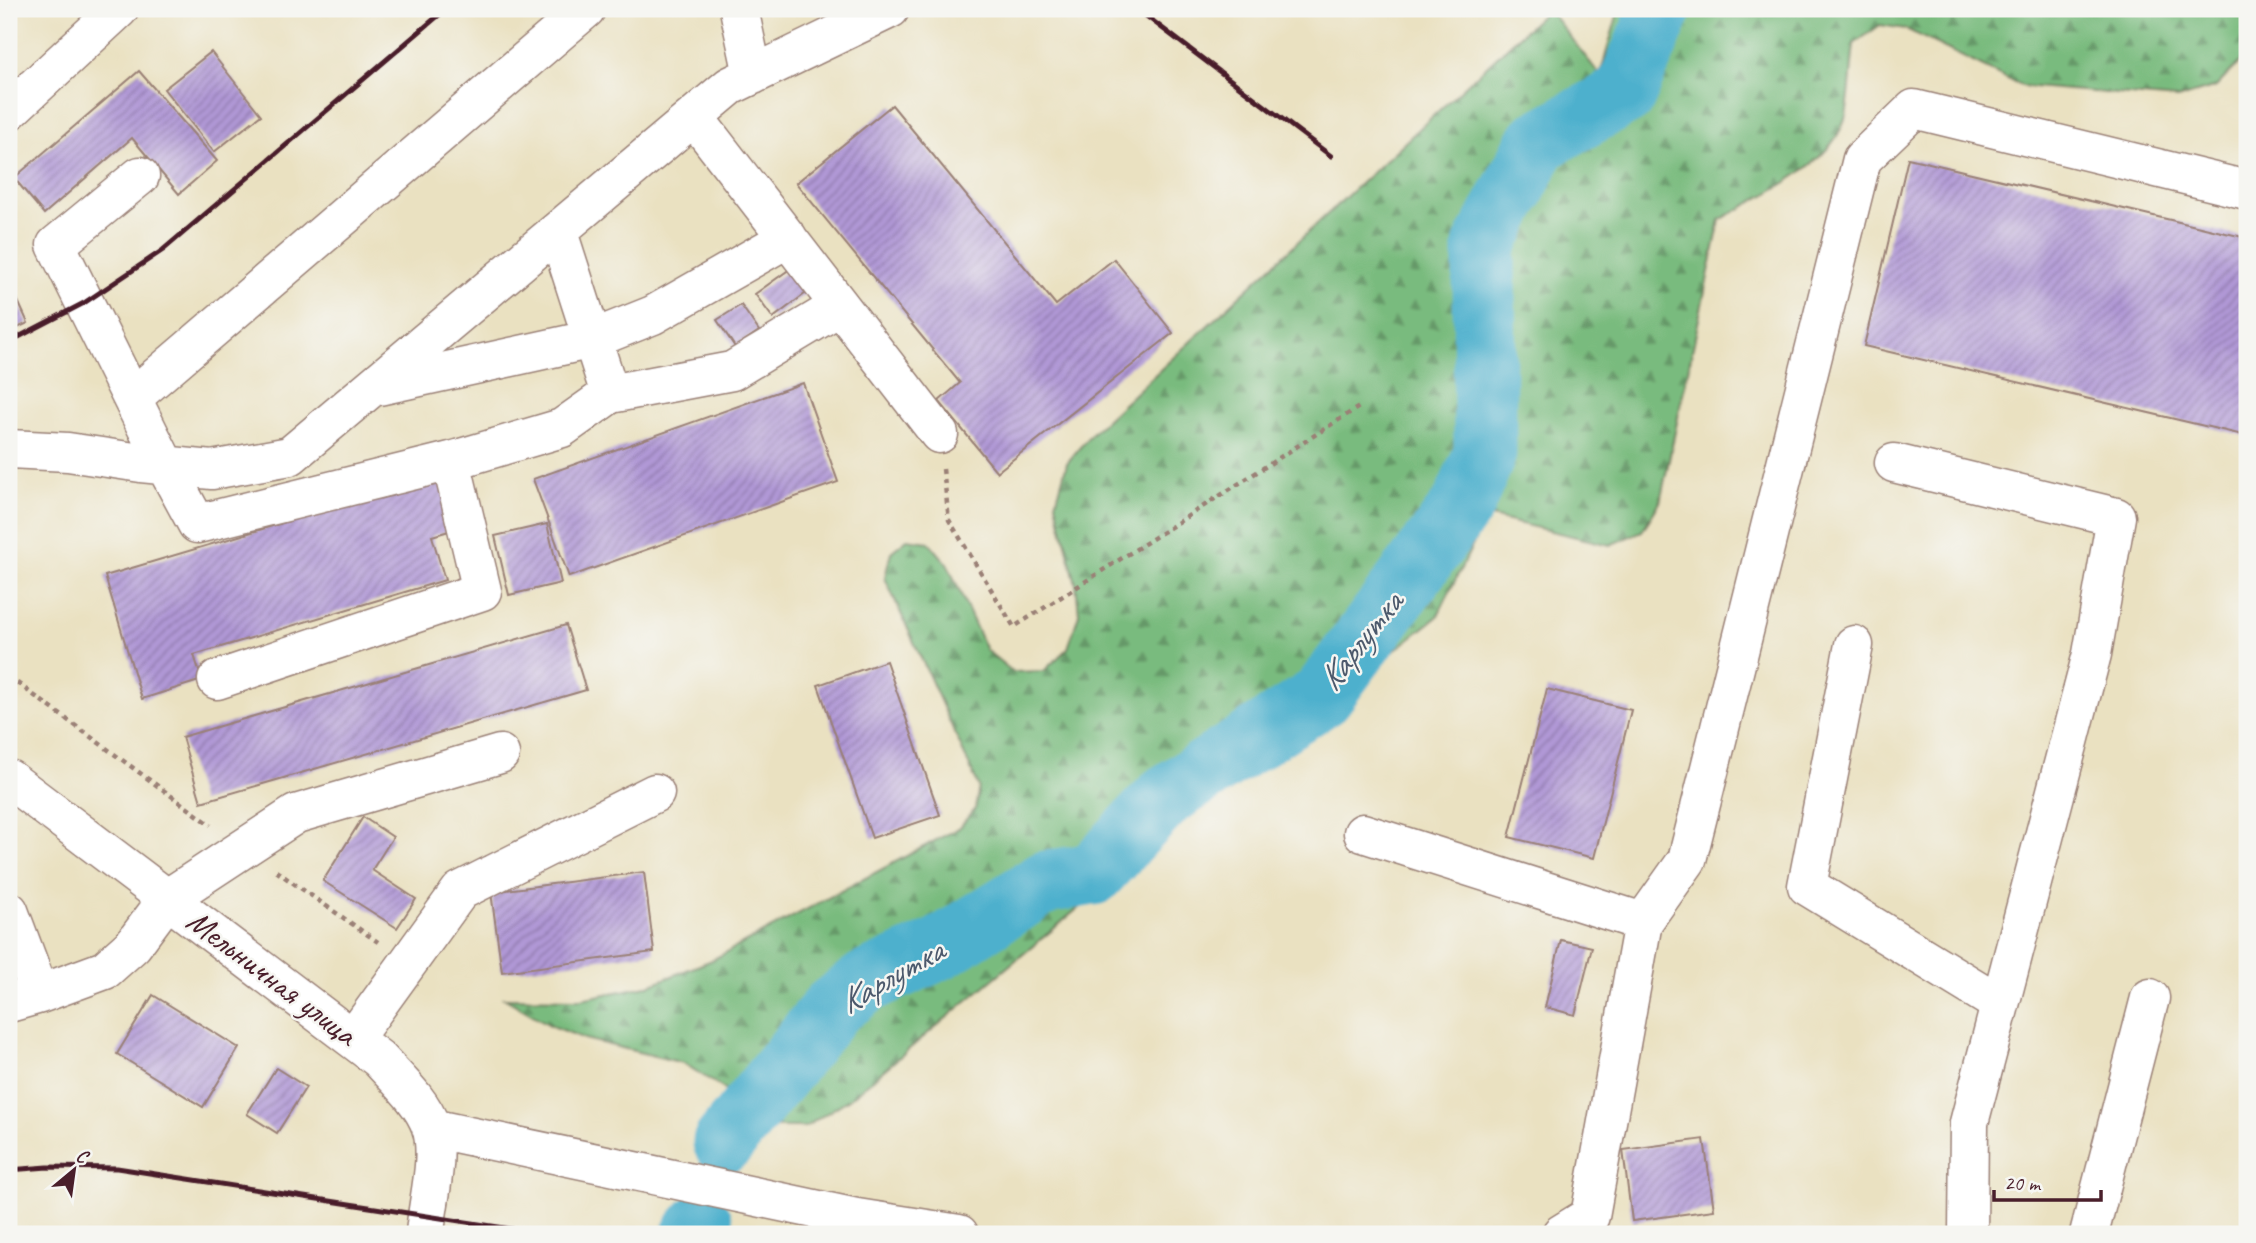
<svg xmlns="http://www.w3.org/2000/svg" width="2256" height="1243" font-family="Caveat,sans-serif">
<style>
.forest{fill:url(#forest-firs);stroke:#626d54;stroke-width:2}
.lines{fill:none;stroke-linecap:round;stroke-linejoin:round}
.river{stroke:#4eb0cd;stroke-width:63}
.building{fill:url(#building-hatch)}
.minor-casing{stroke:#9a8076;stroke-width:41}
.path{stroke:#9a8076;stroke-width:4.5;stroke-dasharray:5 5;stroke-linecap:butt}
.minor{stroke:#fff;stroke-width:38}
.rail{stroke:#4a1f2b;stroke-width:5}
.labels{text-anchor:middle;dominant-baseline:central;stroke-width:5;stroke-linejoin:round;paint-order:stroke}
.street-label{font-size:33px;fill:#4a1f2b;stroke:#f6f6f2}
.water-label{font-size:35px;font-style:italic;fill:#4c596c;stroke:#f6f6f2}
</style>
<defs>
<pattern id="forest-firs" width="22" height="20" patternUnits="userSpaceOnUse" patternTransform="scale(1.75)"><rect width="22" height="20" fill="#79bb7e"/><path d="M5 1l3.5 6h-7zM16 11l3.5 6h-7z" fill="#659767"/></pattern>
<pattern id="building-hatch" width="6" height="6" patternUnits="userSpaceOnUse" patternTransform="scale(1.75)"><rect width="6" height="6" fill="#b098d6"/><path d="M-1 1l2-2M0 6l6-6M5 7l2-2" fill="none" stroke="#917bae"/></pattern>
</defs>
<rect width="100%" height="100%" fill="#f6f6f2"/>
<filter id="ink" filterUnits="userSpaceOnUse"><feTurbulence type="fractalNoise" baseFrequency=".0143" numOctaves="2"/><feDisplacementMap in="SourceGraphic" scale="14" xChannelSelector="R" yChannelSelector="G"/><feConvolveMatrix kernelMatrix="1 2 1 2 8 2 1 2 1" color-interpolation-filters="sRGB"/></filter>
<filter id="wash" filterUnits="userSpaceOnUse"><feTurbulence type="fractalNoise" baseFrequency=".00686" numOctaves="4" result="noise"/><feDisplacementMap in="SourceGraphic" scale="28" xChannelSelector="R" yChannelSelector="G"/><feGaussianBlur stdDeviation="1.57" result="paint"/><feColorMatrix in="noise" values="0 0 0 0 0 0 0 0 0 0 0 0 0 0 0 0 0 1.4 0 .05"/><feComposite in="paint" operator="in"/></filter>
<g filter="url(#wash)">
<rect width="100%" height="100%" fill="#eae1c1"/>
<path class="forest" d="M1548,9L1600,75L1619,9H2247V41L2241,61L2216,87L2177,99L2022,86L1906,29L1880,25L1854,44C1851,67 1851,92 1846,115C1834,165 1761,196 1720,220L1660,502L1642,531L1610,545L1487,516L1437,617L1284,737L849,1099L805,1127H777L750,1112L724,1089L683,1063L585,1039L550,1025L504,998L581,999L647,986L712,960L959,828L975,809L979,787L885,578L891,552L907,539L929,542L947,563L986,650L1013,672L1044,671L1068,648L1079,614L1076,584L1056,503L1067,463L1090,435Z"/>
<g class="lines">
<path class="river" d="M724,1142L832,1008L866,982L939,949L1046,882L1093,874L1166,796L1322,696L1463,505L1485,453L1484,247L1538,142L1625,94L1661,9
M693,1234L702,1224"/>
</g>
<g id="blocks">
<path class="building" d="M211,52L261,115L214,152L164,89Z
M139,71L217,161L179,194L132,138L44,214L14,178Z
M892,105L1056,305L1114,259L1173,333L997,472L939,401L960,383L796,183Z
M1908,158L2247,238V436L1864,346Z
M797,264L814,287L773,318L755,294Z
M9,281L28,323L9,332Z
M741,305L759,331L735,347L717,320Z
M803,383L838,482L569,577L533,479Z
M443,475L459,528L432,536L445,580L194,655L202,680L142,699L105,576Z
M547,524L561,583L509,595L495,536Z
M9,539L15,543L9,553Z
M566,625L586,690L201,802L182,737Z
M886,661L940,815L872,838L818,685Z
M1547,689L1631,710L1594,858L1509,837Z
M363,817L393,837L372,870L416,899L397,928L323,881Z
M644,872L654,952L502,972L491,892Z
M1561,940L1592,947L1575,1015L1545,1007Z
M153,995L239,1048L203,1107L117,1054Z
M276,1068L306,1087L277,1133L247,1114Z
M1704,1139L1714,1210L1632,1221L1623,1150Z"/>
</g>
</g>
<g filter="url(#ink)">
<use href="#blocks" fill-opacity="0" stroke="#9a8076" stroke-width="2"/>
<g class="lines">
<g class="minor-casing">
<path id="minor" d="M739,9L753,75
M9,111L119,9
M694,117L939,434
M140,176L56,245L165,465L197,524L451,461L482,591L217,680
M379,386L593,339L653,315L788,238
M610,394L732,371L840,306
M132,398L586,9
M9,449L68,452L141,463L212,470L290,456L730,86L890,9
M451,461L562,428L610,394L558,232
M1894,463L2116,517L2092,654L1969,1123L1968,1234
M1854,645L1807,886L2000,1004
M9,779L379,1059C397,1079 422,1101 431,1127C441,1157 427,1203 425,1234
M1363,833L1643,922
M9,911L40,994
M9,1003L40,994L105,970L133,945L168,898L296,814L500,754
M353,1039L460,891L655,793
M431,1128L857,1218L959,1234
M1561,1234L1590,1216L1643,922L1687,860L1862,159L1914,109L2247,190
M2089,1234L2150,998"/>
</g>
<path class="path" d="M943,469L949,520L1014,627L1362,405
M9,677L211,825
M276,871L378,942"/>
<use href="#minor" class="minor"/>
<path class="rail" d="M1137,9L1331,156
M9,342L84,303L163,250L446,9
M9,1170L48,1167L117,1168L544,1234"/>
</g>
</g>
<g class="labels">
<g class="street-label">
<text transform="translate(272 977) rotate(37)">Мельничная улица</text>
</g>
<g class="water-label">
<text transform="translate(1360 641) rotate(-52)">Карлутка</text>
<text transform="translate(891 976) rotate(-30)">Карлутка</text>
</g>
</g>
<rect width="2256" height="1243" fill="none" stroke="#f6f6f2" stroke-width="35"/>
<g transform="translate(74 1170) rotate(29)" stroke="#f6f6f2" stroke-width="5" paint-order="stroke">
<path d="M0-5L12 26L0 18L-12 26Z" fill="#4a1f2b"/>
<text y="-10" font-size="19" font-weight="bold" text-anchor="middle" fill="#4a1f2b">С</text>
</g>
<path d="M1994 1190v10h107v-10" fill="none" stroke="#4a1f2b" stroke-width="3.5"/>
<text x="2004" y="1190" font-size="21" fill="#4a1f2b" stroke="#f6f6f2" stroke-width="5" paint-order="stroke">20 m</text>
</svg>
